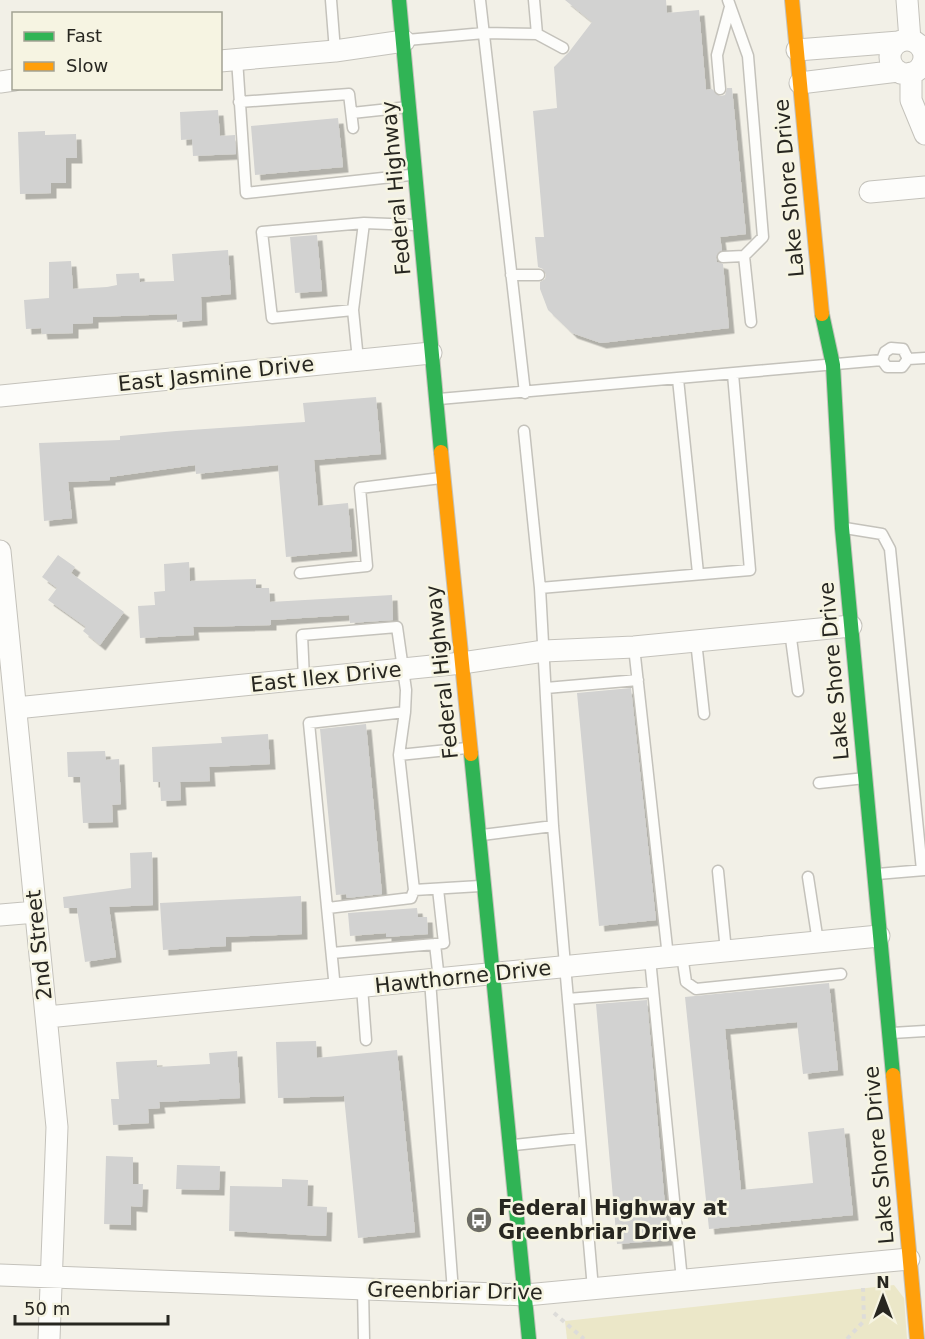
<svg xmlns="http://www.w3.org/2000/svg" width="925" height="1339" font-family="'DejaVu Sans',sans-serif">
<style>
.green{fill:#ebe7c8}
.building{fill:#d2d2d1;filter:url(#shadow)}
.lines{fill:none;stroke-linecap:round;stroke-linejoin:round}
.lane-casing{stroke:#c4c2bb;stroke-width:13}
.street-casing{stroke:#c4c2bb;stroke-width:23}
.fast-casing{stroke:#c4c2bb;stroke-width:16}
.slow-casing{stroke:#c4c2bb;stroke-width:16}
.path{stroke:#dddcd9;stroke-width:4;stroke-dasharray:4.5 4.5;stroke-linecap:butt}
.lane{stroke:#fdfdfb;stroke-width:10}
.street{stroke:#fdfdfb;stroke-width:21}
.fast{stroke:#30b455;stroke-width:14}
.slow{stroke:#ff9f0a;stroke-width:14}
.labels{text-anchor:middle;dominant-baseline:central;stroke-width:5;stroke-linejoin:round;paint-order:stroke}
.street-label{font-size:21px;fill:#272620;stroke:#f6f4e2}
.poi-label{font-size:21px;font-weight:bold;fill:#272620;stroke:#f6f4e2;text-anchor:start}
</style>
<defs>
<filter id="shadow"><feDropShadow dx="5.5" dy="5.5" stdDeviation="0" flood-color="#0004"/></filter>
</defs>
<rect width="100%" height="100%" fill="#f2f0e7"/>
<path class="green" d="M894,1285L904,1298L907,1339H567L565,1321Z"/>
<path class="building" d="M565,0H666L667,13L699,10L706,90L712,89L720,96L725,95L727,88H732L746,234L720,237L722,250L716,257L717,262L723,264L729,328L601,343L572,333L548,310L540,289V282L545,279L546,274L543,269L538,267L535,237H544L533,111L557,108L554,67L569,52L592,22Z
M218,110L220,136L235,135L236,154L193,156L192,139L181,140L180,112Z
M338,118L343,167L255,175L251,126Z
M45,131V135L76,134L77,158H66V183H51V193L20,194L18,132Z
M317,235L322,291L295,293L290,237Z
M228,250L231,294L201,297L202,320L177,322V314L93,317V323L73,324V333L42,334L41,328L26,329L24,300L49,298V262L71,261L73,289L107,287L117,285L116,274L139,273L140,282L174,281L172,254Z
M376,397L381,454L314,460L318,506L348,503L352,551L286,557L278,465L196,474L195,465L110,477V480L68,482L72,518L44,521L39,443L120,440V436L176,431L305,422L303,403Z
M58,555L75,567L71,573L124,612L100,645L83,631L86,627L48,600L57,588L42,577Z
M189,562L190,581L256,579V588H269L270,602L392,595L393,620L350,623L349,615L271,620V625L193,627L194,635L140,638L138,606L155,605L154,592L165,591L164,564Z
M631,688L656,920L599,926L577,693Z
M366,724L382,894L347,898L346,894L336,895L320,729Z
M268,734L270,764L209,767L210,781L180,782L181,800L161,801L160,782H153L152,747L222,743L221,737Z
M105,751L106,760L119,759L121,804L112,805L113,822L83,823L80,777H68L67,752Z
M152,852L153,905L109,907L116,957L85,962L77,908H64L63,897L131,888L130,853Z
M301,896L302,934L226,937V946L163,950L160,903Z
M417,908L418,917H427L428,934L386,937V933L350,936L348,913Z
M829,983L838,1070L803,1074L797,1022L725,1029L741,1190L813,1183L808,1132L844,1128L853,1215L709,1229L685,997Z
M647,1000L668,1240L617,1244L596,1004Z
M316,1041L317,1058L397,1050L415,1232L358,1238L344,1096L278,1098L276,1042Z
M237,1051L240,1098L159,1102L160,1108L148,1109L149,1123L113,1125L111,1099H119L116,1062L157,1060V1067L210,1064L209,1053Z
M106,1156L133,1157V1184H143L142,1207L131,1206V1225L104,1224Z
M177,1165L220,1166L219,1190L176,1189Z
M282,1179L308,1180L307,1206L327,1207L326,1236L229,1231L230,1186L282,1187Z"/>
<g class="lines">
<g class="lane-casing">
<path id="lane" d="M331,0L335,51
M480,0L525,393
M728,0L748,56L763,237L744,256L751,322
M537,34L563,48
M407,40L484,33L537,34L534,0
M237,59L246,193L410,175
M720,89L717,55L730,7
M239,102L349,94L353,128
M352,113L408,107
M723,257L744,256
M511,275H539
M353,310L272,318L262,232L364,223
M908,359L925,358
M358,360L353,310L364,223L415,225
M882,360L885,352L891,348L903,349L908,359
M882,360L887,367H902L908,359
M678,379L698,573
M439,399L882,360
M524,431L540,588L553,826L593,1289
M845,528L882,534L890,549L922,870
M300,573L367,566L360,488L441,478
M540,588L750,570L733,374
M790,631L798,691
M696,641L704,714
M634,647L668,957
M304,679L302,635L397,627L406,690L405,712L309,723L335,989
M546,688L638,680
M399,755L467,748
M819,783L865,778
M482,835L553,826
M718,871L726,951
M877,874L925,870
M808,877L818,942
M414,890L480,886
M328,908L411,898L414,890L399,755L405,712
M435,944L444,943L438,889
M332,953L435,944L439,980
M682,955L686,982L696,989L841,974
M650,959L682,1280
M430,980L453,1292
M362,987L366,1040
M568,999L653,992
M892,1033L925,1031
M514,1145L580,1138
M363,1289L364,1339"/>
</g>
<g class="street-casing">
<path id="street" d="M907,0L910,40
M890 57a17 17 0 1 1 34 0a17 17 0 1 1-34 0Z
M797,50L899,42
M220,61L335,51L404,41
M911,73V100L925,134
M0,82L14,80
M800,83L898,71
M870,192L925,187
M0,396L431,353
M0,551L57,1127L49,1339
M16,708L462,663L544,651L634,647L851,626
M0,915L36,912
M47,1017L879,936
M0,1275L526,1295L909,1259"/>
</g>
<g class="fast-casing">
<path id="fast" d="M399,0L441,452
M822,314L833,365L842,528L893,1075
M471,754L529,1339"/>
</g>
<g class="slow-casing">
<path id="slow" d="M792,0L822,314
M441,452L471,754
M893,1075L917,1339"/>
</g>
<path class="path" d="M554,1313L584,1339
M847,1339L864,1321L863,1288"/>
<use href="#lane" class="lane"/>
<use href="#street" class="street"/>
<use href="#fast" class="fast"/>
<use href="#slow" class="slow"/>
</g>
<defs>
<g id="bus-disc" transform="scale(1.35)"><circle r="9.5" fill="#6e6d66" stroke="#f6f4e2"/><path d="M-5-6H5V4H4V6H2V4H-2V6H-4V4H-5ZM-3.5-4V0h7V-4ZM-3.5 1.2v1.5H-2V1.2ZM2 1.2v1.5H3.5V1.2Z" fill="#fff"/></g>
</defs>
<g fill-rule="evenodd">
<use href="#bus-disc" x="479" y="1220"/>
</g>
<g class="labels">
<g class="street-label">
<text transform="translate(396 188) rotate(-95)">Federal Highway</text>
<text transform="translate(789 188) rotate(-95)">Lake Shore Drive</text>
<text transform="translate(216 374) rotate(-6)">East Jasmine Drive</text>
<text transform="translate(834 671) rotate(-95)">Lake Shore Drive</text>
<text transform="translate(442 672) rotate(-96)">Federal Highway</text>
<text transform="translate(326 677) rotate(-6)">East Ilex Drive</text>
<text transform="translate(39 945) rotate(-96)">2nd Street</text>
<text transform="translate(463 977) rotate(-6)">Hawthorne Drive</text>
<text transform="translate(879 1155) rotate(-95)">Lake Shore Drive</text>
<text transform="translate(455 1291) rotate(1)">Greenbriar Drive</text>
</g>
<g class="poi-label">
<text x="498" y="1208">Federal Highway at<tspan x="498" dy="24">Greenbriar Drive</tspan></text>
</g>
</g>
<rect x="12" y="12" width="210" height="78" fill="#f6f4e2" stroke="#a3a294" stroke-width="1.5"/>
<rect x="24" y="32" width="30" height="9" fill="#30b455" stroke="#a3a294" stroke-width="1.5"/>
<text x="66" y="42" font-size="18" fill="#272620">Fast</text>
<rect x="24" y="62" width="30" height="9" fill="#ff9f0a" stroke="#a3a294" stroke-width="1.5"/>
<text x="66" y="72" font-size="18" fill="#272620">Slow</text>
<g transform="translate(883 1297)" stroke="#f6f4e2" stroke-width="4.5" paint-order="stroke">
<path d="M0-4.5L10 22L0 15L-10 22Z" fill="#272620"/>
<text y="-9" font-size="16" font-weight="bold" text-anchor="middle" fill="#272620">N</text>
</g>
<path d="M15 1315v9h153v-9" fill="none" stroke="#272620" stroke-width="3"/>
<text x="24" y="1315" font-size="18" fill="#272620" stroke="#f6f4e2" stroke-width="4.5" paint-order="stroke">50 m</text>
</svg>
